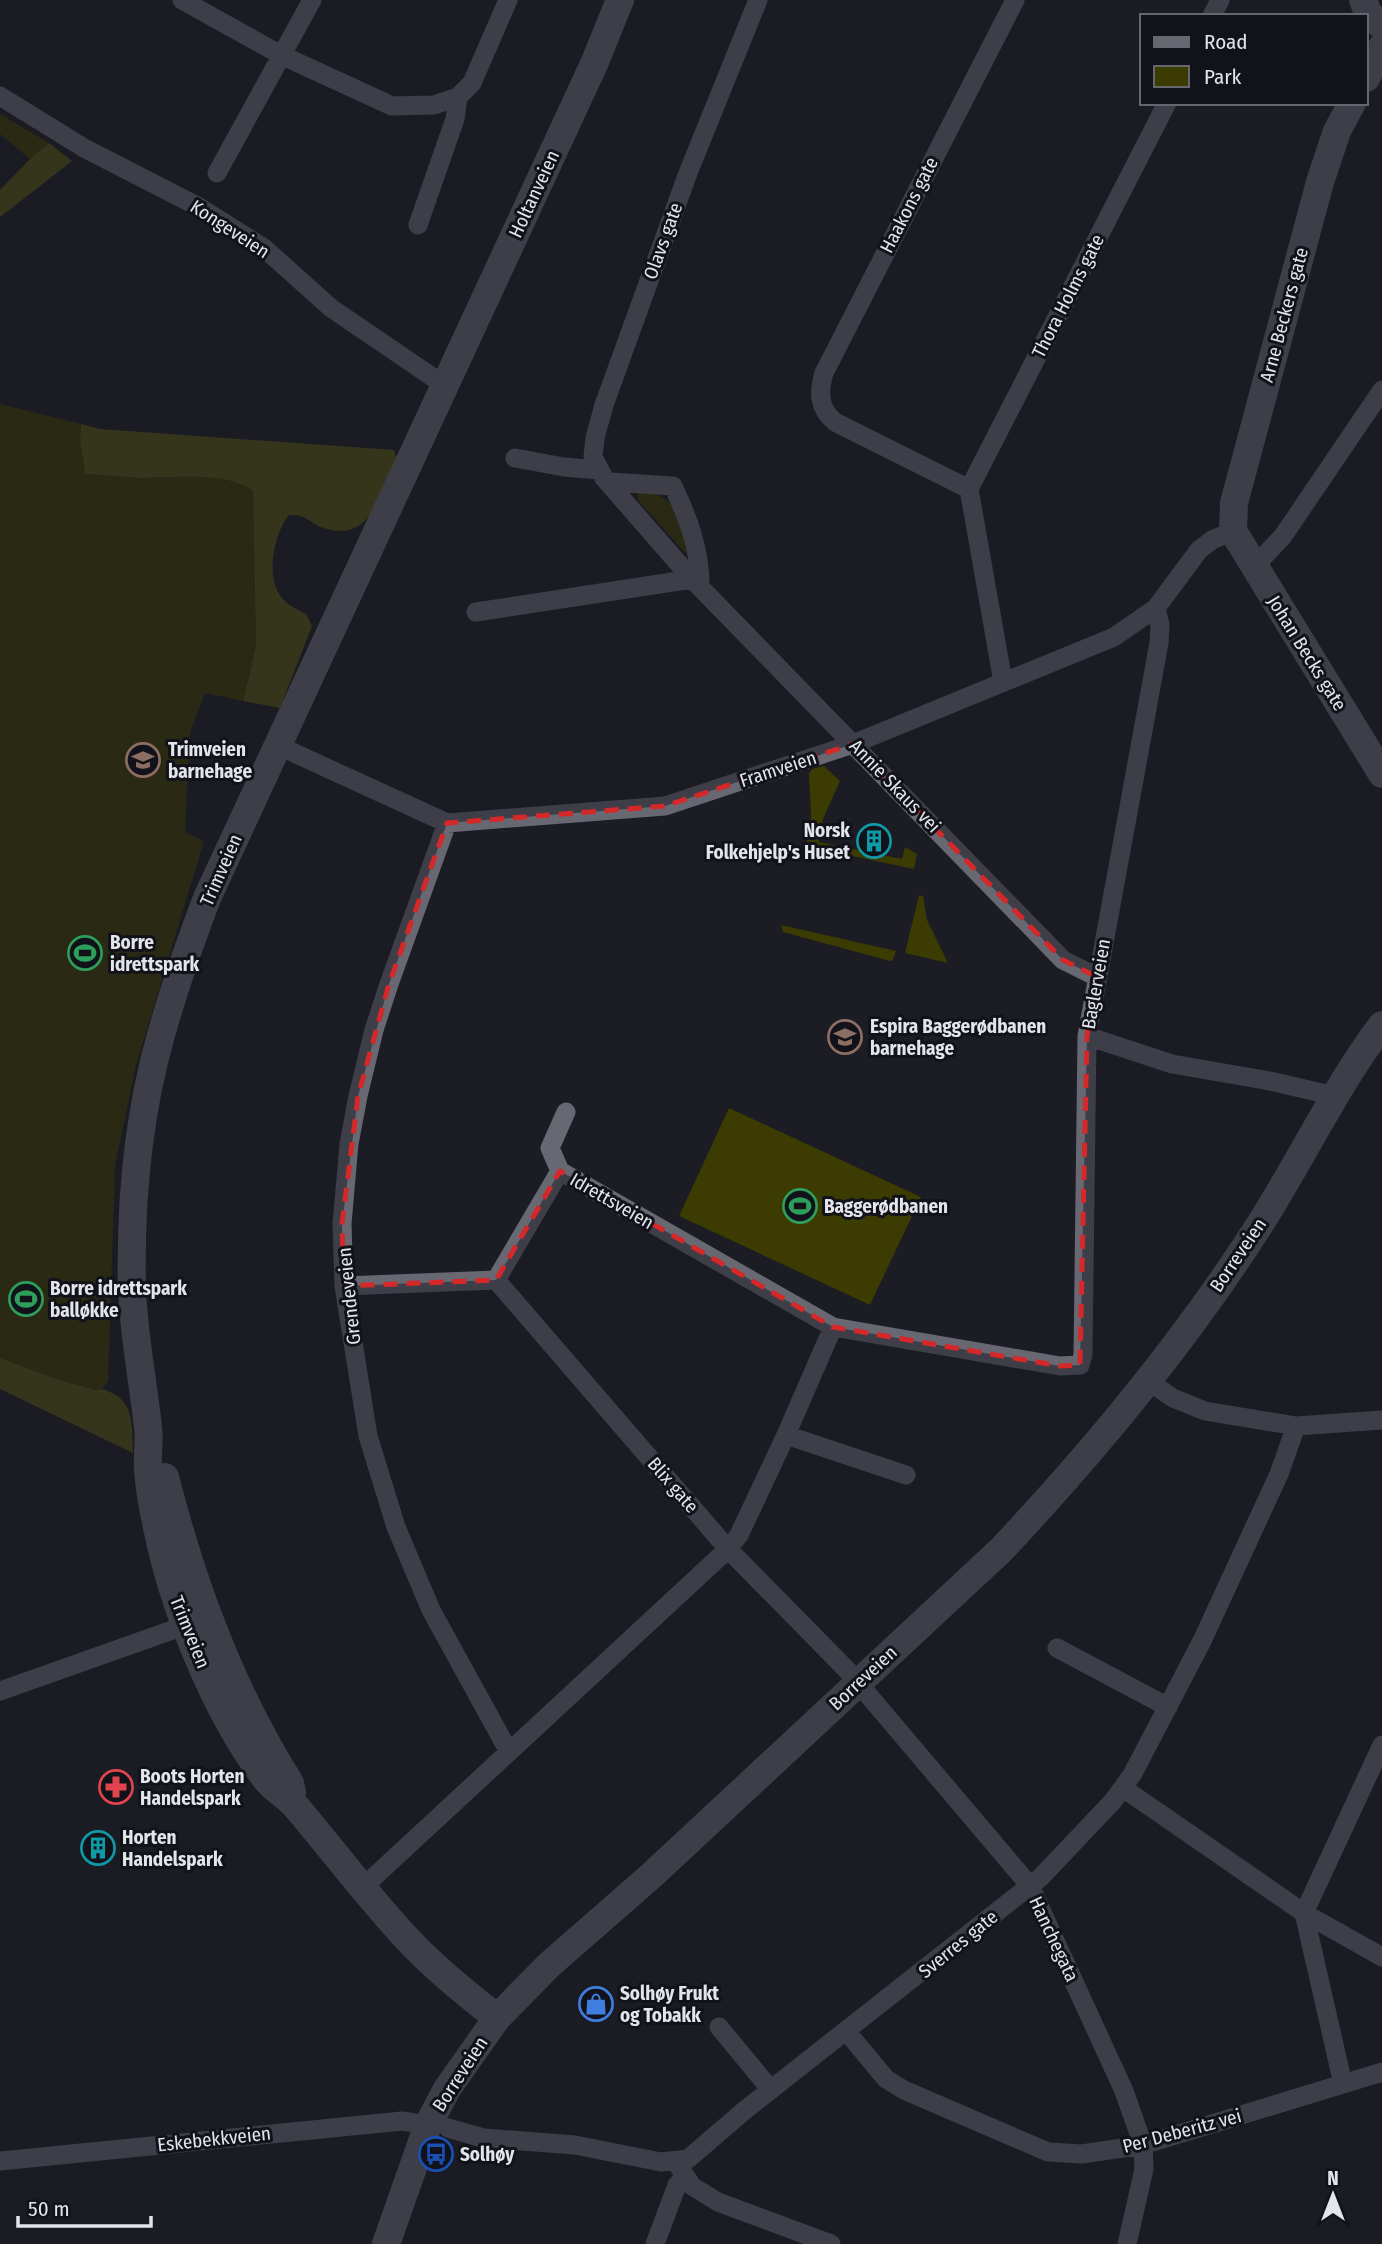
<svg xmlns="http://www.w3.org/2000/svg" width="1382" height="2244" font-family="'Fira Sans Condensed',sans-serif">
<style>
.green{fill:#3b3b02}
.forest{fill:#545511}
.lines{fill:none;stroke-linecap:round;stroke-linejoin:round}
.street{stroke:#676872;stroke-width:19}
.secondary{stroke:#676872;stroke-width:28}
.marked{fill:none;stroke:#d62828;stroke-width:5;stroke-dasharray:14 9;stroke-linejoin:round}
.labels{text-anchor:middle;dominant-baseline:central;stroke-width:6;stroke-linejoin:round;paint-order:stroke}
.street-label{font-size:19px;fill:#e4e5eb;stroke:#12131a}
.poi-label{font-size:19px;font-weight:bold;fill:#e4e5eb;stroke:#12131a;text-anchor:start}
</style>
<rect width="100%" height="100%" fill="#1b1c24"/>
<path class="green" d="M0,114L49,143L30,159L0,134Z
M0,404L81,424L80,439L85,474C103,475 122,477 140,478C172,478 226,471 253,491L256,646L243,701L205,693L190,732L185,832L204,841L136,1065L115,1166L108,1381L102,1389L96,1390L62,1381L0,1358Z
M653,492C686,509 681,522 687,555L639,501L637,493Z
M824,766L840,781L823,819L819,842L902,859L905,847L917,854L914,869L819,849L813,853L806,847L811,816L809,774L812,769Z
M919,895L923,896L927,920L948,963L905,953Z
M781,925L896,951L893,960L890,961L783,932Z
M729,1108L921,1197L870,1305L679,1216Z"/>
<path class="forest" d="M49,143L72,161L0,217V190L30,159Z
M81,424L99,429L394,450L396,457C382,490 372,544 324,528C309,523 307,514 289,515C275,532 267,568 277,590C283,603 294,608 306,614L312,626L280,708L243,701L256,646L253,491C226,471 172,478 140,478C121,477 103,475 85,474L80,439Z
M0,1358L62,1381L96,1390C103,1388 106,1390 112,1393C135,1403 132,1432 133,1453L0,1389Z"/>
<g class="lines">
<path class="street" d="M182,0L281,55L392,106L434,105L458,97L472,83L508,0
M758,0L688,173L604,405L595,438L593,457L604,478L692,579L1063,960L1097,977
M1212,16L1220,0
M0,96L84,148L199,207L264,248L331,308L444,385
M217,173L312,0
M418,225L455,119L458,97
M515,458L564,467L599,470
M611,482L673,486C688,518 700,549 700,585
M969,489L1167,103
M1254,567L1283,536L1382,390
M476,612L692,579
M1003,682L969,489L835,422C819,409 818,393 824,373L1015,0
M279,746L447,823L665,806L853,744L1114,637L1156,608L1199,550L1212,540L1233,531
M1087,1036L1172,1064L1270,1081L1335,1096
M560,1171L833,1327L1060,1366L1080,1365L1083,1355L1087,1036L1159,643L1160,625L1156,608
M560,1171L550,1148L566,1112
M496,1280L728,1549L848,1671L1030,1886L1124,2091L1143,2145L1144,2169L1127,2244
M496,1280L560,1171
M344,1286L496,1280
M1148,1381L1173,1398L1205,1411L1296,1426L1382,1420
M786,1435L906,1475
M1057,1648L1168,1707
M0,1691L195,1622
M509,1752L728,1549L739,1535L786,1435L833,1327
M1123,1788L1304,1913L1382,1957
M362,1888L509,1752L431,1610L396,1527L368,1436L344,1286L342,1224L349,1144L358,1096L374,1030L389,984L447,823
M719,2027L771,2090
M847,2032L886,2079L904,2090L1048,2152L1082,2154L1143,2145L1382,2072
M1343,2084L1304,1913L1382,1745
M448,2128L483,2138L575,2145L661,2162L688,2159L745,2110L1041,1877L1113,1801L1132,1775L1202,1641L1279,1474L1296,1426
M0,2161L402,2121L428,2125
M676,2162L692,2186L718,2202L831,2244
M655,2244L677,2185L684,2177"/>
<path class="secondary" d="M1363,0L1368,13L1382,26
M1366,78L1382,47
M1352,103L1337,131L1320,182L1234,503L1233,531L1382,774
M165,1477C192,1583 231,1690 290,1783L292,1792
M497,2018C467,1994 438,1971 411,1943C371,1901 336,1854 298,1809C289,1797 275,1791 266,1779C216,1714 173,1608 157,1527C153,1507 148,1486 148,1465C147,1453 150,1440 148,1427C143,1382 134,1336 132,1290C130,1206 138,1116 161,1035C174,988 190,943 207,898L594,64L620,0
M386,2244L428,2125L447,2089L497,2018L549,1965L652,1875L1001,1550C1097,1448 1187,1339 1262,1221C1303,1156 1336,1086 1382,1025"/>
</g>
<path d="M0 0H1382V2244H0ZM853,744L1063,960L1097,977L1087,1036L1080,1365L1060,1366L833,1327L560,1171L496,1280L344,1286L342,1224L358,1096L389,984L447,823L665,806Z" fill="#1b1c24" fill-opacity=".55" fill-rule="evenodd"/>
<path class="marked" d="M853,744L1063,960L1097,977L1087,1036L1080,1365L1060,1366L833,1327L560,1171L496,1280L344,1286L342,1224L358,1096L389,984L447,823L665,806Z"/>
<defs>
<g id="school-ring" transform="scale(1.75)"><circle r="9.5" fill="#12131a" stroke="#8d6e63" stroke-width="1.5"/><path d="M0-5L7-2L0 1L-7-2ZM-4 1L0 2.5L4 1V4Q0 6-4 4Z" fill="#8d6e63"/></g>
<g id="building-ring" transform="scale(1.75)"><circle r="9.5" fill="#12131a" stroke="#0f9aa8" stroke-width="1.5"/><path d="M-4-6H4V6H1V3H-1V6H-4ZM-2.5-4.3h1.7v1.8h-1.7ZM.8-4.3h1.7v1.8H.8ZM-2.5-1h1.7V.8h-1.7ZM.8-1h1.7V.8H.8Z" fill="#0f9aa8"/></g>
<g id="stadium-ring" transform="scale(1.75)"><circle r="9.5" fill="#12131a" stroke="#2e9e5b" stroke-width="1.5"/><path d="M0-5a6.5 5 0 1 0 0 10a6.5 5 0 1 0 0-10ZM-3.5-1.8h7v3.6h-7Z" fill="#2e9e5b"/></g>
<g id="pharmacy-ring" transform="scale(1.75)"><circle r="9.5" fill="#12131a" stroke="#e0444e" stroke-width="1.5"/><path d="M-2-6h4v4h4v4h-4v4h-4v-4h-4v-4h4Z" fill="#e0444e"/></g>
<g id="shop-ring" transform="scale(1.75)"><circle r="9.5" fill="#12131a" stroke="#3f7fe0" stroke-width="1.5"/><path d="M-5-2.5h2.3a2.7 3.5 0 0 1 5.4 0H5L5.5 6h-11ZM-1.5-2.5h3a1.5 2.3 0 0 0-3 0Z" fill="#3f7fe0"/></g>
<g id="bus-ring" transform="scale(1.75)"><circle r="9.5" fill="#12131a" stroke="#1a4fb4" stroke-width="1.5"/><path d="M-5-6H5V4H4V6H2V4H-2V6H-4V4H-5ZM-3.5-4V0h7V-4ZM-3.5 1.2v1.5H-2V1.2ZM2 1.2v1.5H3.5V1.2Z" fill="#1a4fb4"/></g>
</defs>
<g fill-rule="evenodd">
<use href="#school-ring" x="143" y="760"/>
<use href="#building-ring" x="874" y="841"/>
<use href="#stadium-ring" x="85" y="953"/>
<use href="#school-ring" x="845" y="1037"/>
<use href="#stadium-ring" x="800" y="1206"/>
<use href="#stadium-ring" x="26" y="1299"/>
<use href="#pharmacy-ring" x="116" y="1787"/>
<use href="#building-ring" x="98" y="1848"/>
<use href="#shop-ring" x="596" y="2004"/>
<use href="#bus-ring" x="436" y="2154"/>
</g>
<g class="labels">
<g class="street-label">
<text transform="translate(534 194) rotate(-65)">Holtanveien</text>
<text transform="translate(909 205) rotate(-63)">Haakons gate</text>
<text transform="translate(230 229) rotate(33)">Kongeveien</text>
<text transform="translate(663 241) rotate(-70)">Olavs gate</text>
<text transform="translate(1068 296) rotate(-63)">Thora Holms gate</text>
<text transform="translate(1284 315) rotate(-75)">Arne Beckers gate</text>
<text transform="translate(1307 653) rotate(58)">Johan Becks gate</text>
<text transform="translate(778 769) rotate(-18)">Framveien</text>
<text transform="translate(895 786) rotate(46)">Annie Skaus vei</text>
<text transform="translate(221 870) rotate(-66)">Trimveien</text>
<text transform="translate(1096 984) rotate(-80)">Baglerveien</text>
<text transform="translate(612 1201) rotate(30)">Idrettsveien</text>
<text transform="translate(1238 1255) rotate(-56)">Borreveien</text>
<text transform="translate(349 1296) rotate(-96)">Grendeveien</text>
<text transform="translate(673 1485) rotate(49)">Blix gate</text>
<text transform="translate(190 1632) rotate(68)">Trimveien</text>
<text transform="translate(863 1678) rotate(-43)">Borreveien</text>
<text transform="translate(1054 1939) rotate(65)">Hanchegata</text>
<text transform="translate(958 1944) rotate(-39)">Sverres gate</text>
<text transform="translate(460 2074) rotate(-57)">Borreveien</text>
<text transform="translate(1182 2131) rotate(-15)">Per Deberitz vei</text>
<text transform="translate(214 2139) rotate(-6)">Eskebekkveien</text>
</g>
<g class="poi-label">
<text x="168" y="749">Trimveien<tspan x="168" dy="22">barnehage</tspan></text>
<text x="850" y="830" text-anchor="end">Norsk<tspan x="850" dy="22">Folkehjelp's Huset</tspan></text>
<text x="110" y="942">Borre<tspan x="110" dy="22">idrettspark</tspan></text>
<text x="870" y="1026">Espira Baggerødbanen<tspan x="870" dy="22">barnehage</tspan></text>
<text x="824" y="1206">Baggerødbanen</text>
<text x="50" y="1288">Borre idrettspark<tspan x="50" dy="22">balløkke</tspan></text>
<text x="140" y="1776">Boots Horten<tspan x="140" dy="22">Handelspark</tspan></text>
<text x="122" y="1837">Horten<tspan x="122" dy="22">Handelspark</tspan></text>
<text x="620" y="1993">Solhøy Frukt<tspan x="620" dy="22">og Tobakk</tspan></text>
<text x="460" y="2154">Solhøy</text>
</g>
</g>
<rect x="1140" y="14" width="228" height="91" fill="#12131a" stroke="#66676e" stroke-width="2"/>
<rect x="1154" y="37" width="35" height="10" fill="#676872" stroke="#66676e" stroke-width="2"/>
<text x="1204" y="49" font-size="21" fill="#e4e5eb">Road</text>
<rect x="1154" y="66" width="35" height="21" fill="#3b3b02" stroke="#66676e" stroke-width="2"/>
<text x="1204" y="84" font-size="21" fill="#e4e5eb">Park</text>
<g transform="translate(1333 2195)" stroke="#12131a" stroke-width="5" paint-order="stroke">
<path d="M0-5L12 26L0 18L-12 26Z" fill="#e4e5eb"/>
<text y="-10" font-size="19" font-weight="bold" text-anchor="middle" fill="#e4e5eb">N</text>
</g>
<path d="M18 2216v10h133v-10" fill="none" stroke="#e4e5eb" stroke-width="3.5"/>
<text x="28" y="2216" font-size="21" fill="#e4e5eb" stroke="#12131a" stroke-width="5" paint-order="stroke">50 m</text>
</svg>
